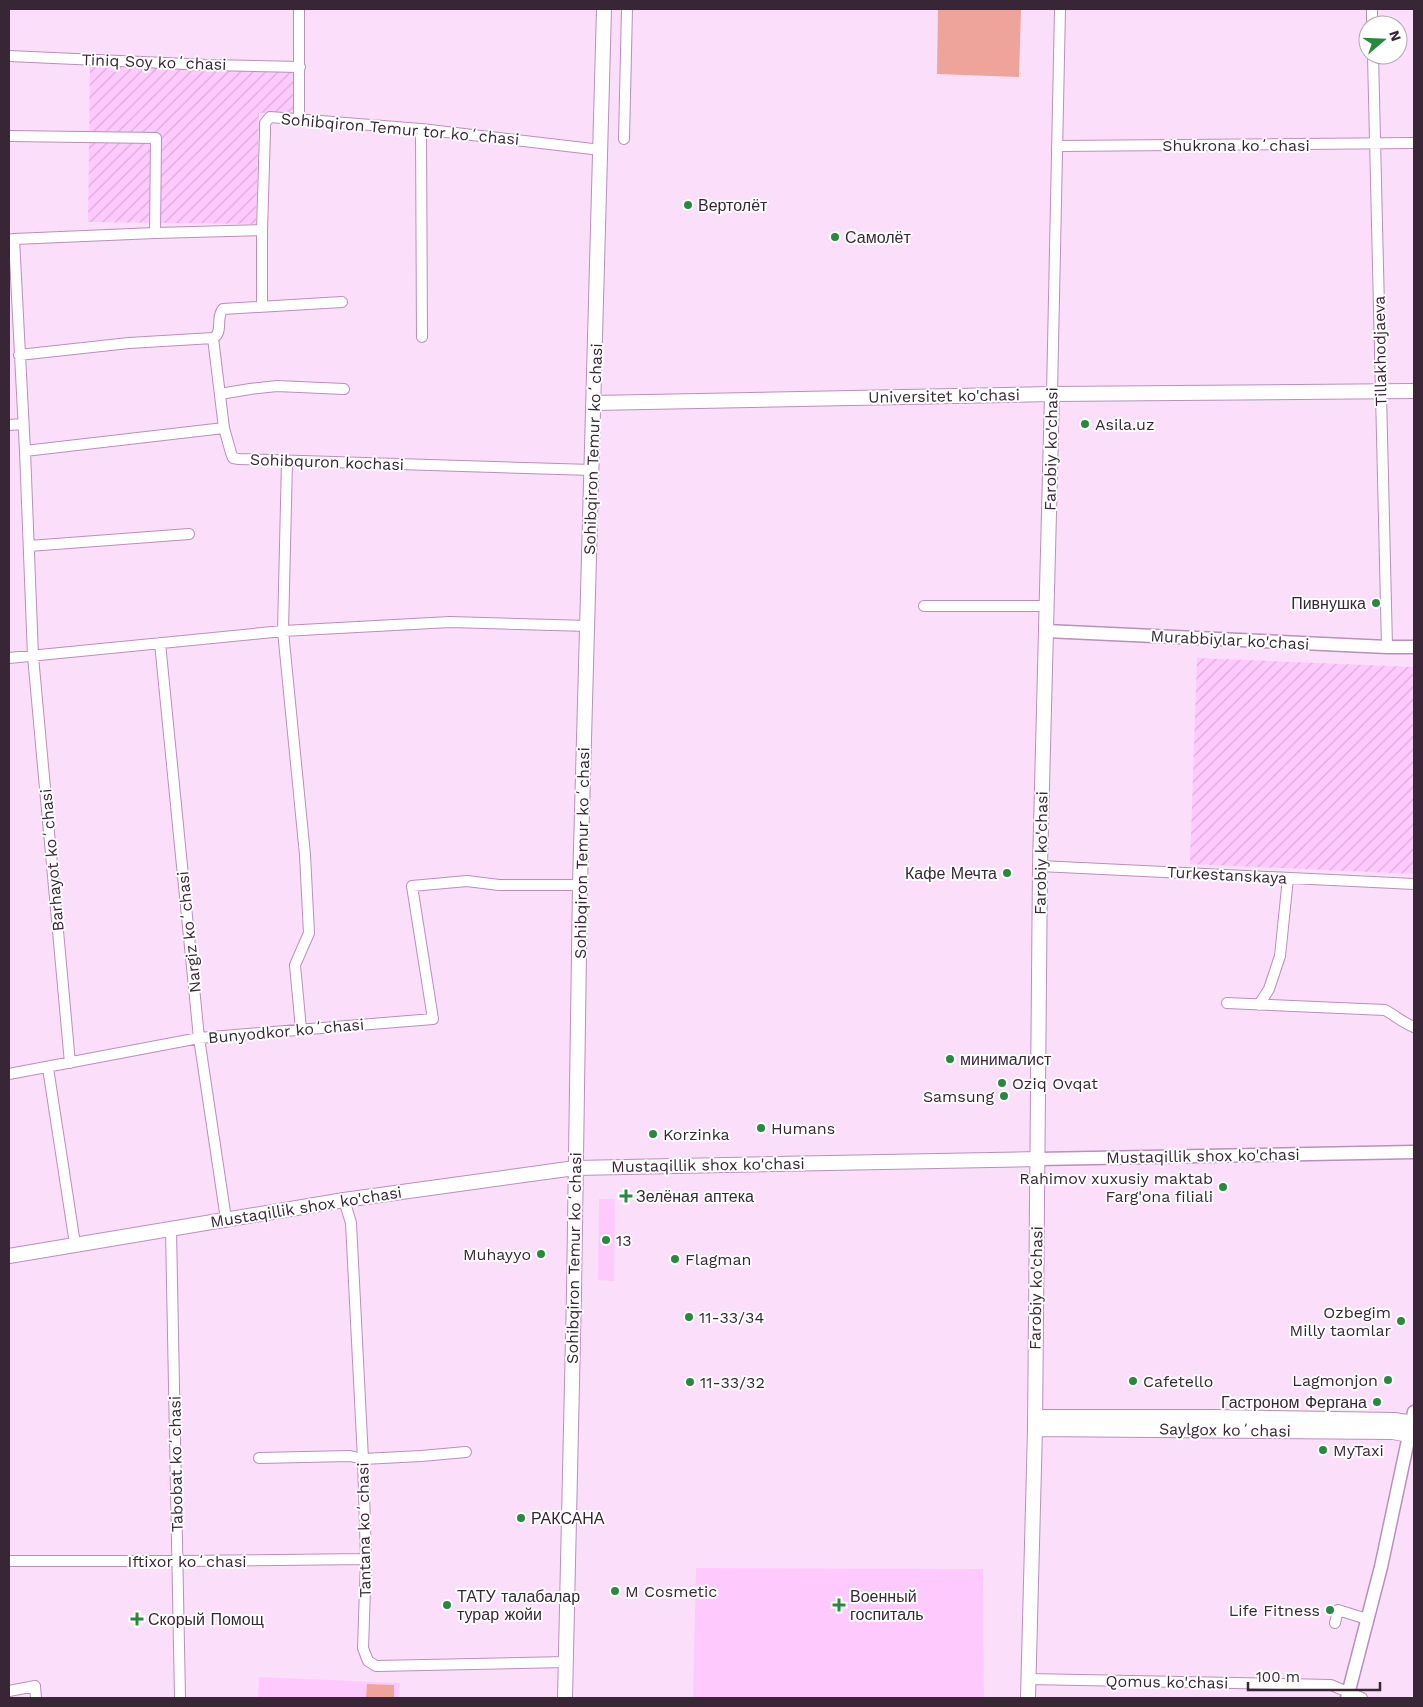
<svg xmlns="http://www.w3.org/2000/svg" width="1423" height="1707" font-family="'Work Sans',sans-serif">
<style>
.built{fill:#fecafd}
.industrial{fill:url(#industrial-furrows)}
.pitch{fill:#efa49b}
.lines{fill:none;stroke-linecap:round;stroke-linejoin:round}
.minor-casing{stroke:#ba8fba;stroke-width:12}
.tertiary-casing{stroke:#ba8fba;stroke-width:15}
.secondary-casing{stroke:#ba8fba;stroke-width:16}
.minor{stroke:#fff;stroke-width:10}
.tertiary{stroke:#fff;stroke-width:12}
.secondary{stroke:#fff;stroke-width:14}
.poi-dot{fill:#27893c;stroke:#fff;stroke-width:2}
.labels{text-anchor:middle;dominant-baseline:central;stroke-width:4;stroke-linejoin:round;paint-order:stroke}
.street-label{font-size:16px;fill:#382637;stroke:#fff}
.poi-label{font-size:16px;fill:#382637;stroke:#fff;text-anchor:start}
</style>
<defs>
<pattern id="industrial-furrows" width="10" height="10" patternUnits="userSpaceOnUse" patternTransform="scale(1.25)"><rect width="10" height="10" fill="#fecafd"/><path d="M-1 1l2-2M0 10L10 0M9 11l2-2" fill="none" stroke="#daadd9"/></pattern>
</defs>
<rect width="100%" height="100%" fill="#fbdffa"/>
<path class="built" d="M599,1199H615L614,1281L598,1280Z
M696,1568L983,1569L984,1698H693Z
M259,1677L400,1683L399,1698H258Z"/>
<path class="industrial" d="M90,62L293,69L294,114L259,113L256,224L88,222Z
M1197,658L1414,667V874L1190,864Z"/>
<path class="pitch" d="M938,9H1021L1019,77L937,74Z
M367,1684L394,1685V1698H366Z"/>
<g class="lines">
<g class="minor-casing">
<path id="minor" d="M299,9V119
M1372,9V25
M1373,55L1387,647
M9,56L208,65L300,67
M421,129L422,337
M9,136L156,138L155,233L262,230
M624,139L627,9
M1057,146L1414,143
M14,239L155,233
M9,240L14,239L25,451L33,656L70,1063
M262,306V230L265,132V123L270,117L421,129L601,150
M213,338L224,428
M19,355L129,343L213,338C224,332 215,318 223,309L342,302
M220,394L250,389L277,386L344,389
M1052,394L1060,9
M9,425L23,424
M25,451L224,428L231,453L233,458L239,459L592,470
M287,461L283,631L305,855L309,933L295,965L301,1029
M29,546L189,534
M924,606H1047
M160,643L199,1038L226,1219
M9,658L283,631L450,622L588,626
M1040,866L1414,884
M1227,1003L1385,1010C1396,1016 1403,1023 1414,1027
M1259,1005L1269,989L1280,956L1288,878
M48,1068L75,1244
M9,1074L199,1038L433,1019L412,886L467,881L499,885H580
M344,1200L351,1223L363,1459L366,1559L363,1648L368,1661L376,1666L566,1662
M171,1230L180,1698
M259,1458L350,1456L363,1459L421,1456L466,1452
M9,1561H178L366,1559
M1335,1623L1338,1610L1367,1619
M1028,1679L1331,1685L1362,1698
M9,1691L35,1686L36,1698"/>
</g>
<g class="tertiary-casing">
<path id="tertiary" d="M1046,631L1387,647H1414
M1038,1159L1414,1152
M1347,1698L1381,1567L1414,1412"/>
</g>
<g class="secondary-casing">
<path id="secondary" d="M594,403L1052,394L1414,391
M9,1256L344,1200L575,1168L1038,1159
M1035,1417H1215L1394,1420L1414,1423
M1035,1429L1393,1432L1414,1436
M565,1698L574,1293L580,885L604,9
M1028,1698L1035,1429L1040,866L1052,394"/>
</g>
<use href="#minor" class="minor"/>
<use href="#tertiary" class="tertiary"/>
<use href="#secondary" class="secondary"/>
</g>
<g class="poi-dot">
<circle cx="688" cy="205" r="5"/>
<circle cx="835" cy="237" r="5"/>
<circle cx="1085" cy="424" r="5"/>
<circle cx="1376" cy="603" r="5"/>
<circle cx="1007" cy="873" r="5"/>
<circle cx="950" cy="1059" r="5"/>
<circle cx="1002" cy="1083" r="5"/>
<circle cx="1004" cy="1096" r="5"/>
<circle cx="761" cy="1128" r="5"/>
<circle cx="653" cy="1134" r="5"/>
<circle cx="1223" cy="1187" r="5"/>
<path d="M623.5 1188.5h5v5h5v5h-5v5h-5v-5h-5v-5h5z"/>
<circle cx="606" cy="1240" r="5"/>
<circle cx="541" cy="1254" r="5"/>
<circle cx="675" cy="1259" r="5"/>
<circle cx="689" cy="1317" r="5"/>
<circle cx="1401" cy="1321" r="5"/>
<circle cx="1388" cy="1380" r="5"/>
<circle cx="1133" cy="1381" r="5"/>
<circle cx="690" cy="1382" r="5"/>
<circle cx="1377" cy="1402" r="5"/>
<circle cx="1323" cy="1450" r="5"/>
<circle cx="521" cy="1518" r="5"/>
<circle cx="615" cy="1591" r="5"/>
<circle cx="447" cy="1605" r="5"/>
<path d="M836.5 1597.5h5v5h5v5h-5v5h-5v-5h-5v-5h5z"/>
<circle cx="1330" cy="1610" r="5"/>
<path d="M134.5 1611.5h5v5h5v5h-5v5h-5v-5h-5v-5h5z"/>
</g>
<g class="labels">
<g class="street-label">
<text transform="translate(154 62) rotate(2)">Tiniq Soy koʻchasi</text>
<text transform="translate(400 129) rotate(5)">Sohibqiron Temur tor koʻchasi</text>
<text x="1236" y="145">Shukrona koʻchasi</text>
<text transform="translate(1380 351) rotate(-91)">Tillakhodjaeva</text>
<text transform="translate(944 396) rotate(-1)">Universitet ko'chasi</text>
<text transform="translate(593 449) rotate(-88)">Sohibqiron Temur koʻchasi</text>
<text transform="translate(1051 449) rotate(-89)">Farobiy ko'chasi</text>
<text transform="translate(327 462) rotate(2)">Sohibquron kochasi</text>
<text transform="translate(1230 640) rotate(3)">Murabbiylar ko'chasi</text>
<text transform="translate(582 853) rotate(-89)">Sohibqiron Temur koʻchasi</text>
<text transform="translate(1041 853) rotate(-89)">Farobiy ko'chasi</text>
<text transform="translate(52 860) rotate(-95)">Barhayot koʻchasi</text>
<text transform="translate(1227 875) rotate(3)">Turkestanskaya</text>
<text transform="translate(189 932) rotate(-96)">Nargiz koʻchasi</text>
<text transform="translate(286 1031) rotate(-5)">Bunyodkor koʻchasi</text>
<text transform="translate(1203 1156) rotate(-1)">Mustaqillik shox ko'chasi</text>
<text transform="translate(708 1165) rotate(-1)">Mustaqillik shox ko'chasi</text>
<text transform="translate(306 1207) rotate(-9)">Mustaqillik shox ko'chasi</text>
<text transform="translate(574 1258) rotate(-89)">Sohibqiron Temur koʻchasi</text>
<text transform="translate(1036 1288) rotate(-89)">Farobiy ko'chasi</text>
<text transform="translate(1225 1430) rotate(1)">Saylgox koʻchasi</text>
<text transform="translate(176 1464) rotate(-91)">Tabobat koʻchasi</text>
<text transform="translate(364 1530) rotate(-91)">Tantana koʻchasi</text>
<text x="187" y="1561">Iftixor koʻchasi</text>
<text transform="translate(1167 1682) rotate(1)">Qomus ko'chasi</text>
</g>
<g class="poi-label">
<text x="698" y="205">Вертолёт</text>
<text x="845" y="237">Самолёт</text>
<text x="1095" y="424">Asila.uz</text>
<text x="1366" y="603" text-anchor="end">Пивнушка</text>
<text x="997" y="873" text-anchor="end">Кафе Мечта</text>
<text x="960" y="1059">минималист</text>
<text x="1012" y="1083">Oziq Ovqat</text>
<text x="994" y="1096" text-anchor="end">Samsung</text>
<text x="771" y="1128">Humans</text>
<text x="663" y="1134">Korzinka</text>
<text x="1213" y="1178" text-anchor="end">Rahimov xuxusiy maktab<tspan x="1213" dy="18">Farg'ona filiali</tspan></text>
<text x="636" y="1196">Зелёная аптека</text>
<text x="616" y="1240">13</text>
<text x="531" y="1254" text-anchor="end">Muhayyo</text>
<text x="685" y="1259">Flagman</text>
<text x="1391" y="1312" text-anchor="end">Ozbegim<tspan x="1391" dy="18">Milly taomlar</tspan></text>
<text x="699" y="1317">11-33/34</text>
<text x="1378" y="1380" text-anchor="end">Lagmonjon</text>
<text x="1143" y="1381">Cafetello</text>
<text x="700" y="1382">11-33/32</text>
<text x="1367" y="1402" text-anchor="end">Гастроном Фергана</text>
<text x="1333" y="1450">MyTaxi</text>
<text x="531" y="1518">РАКСАНА</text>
<text x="625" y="1591">M Cosmetic</text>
<text x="457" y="1596">ТАТУ талабалар<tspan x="457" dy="18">турар жойи</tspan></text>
<text x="850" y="1596">Военный<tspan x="850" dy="18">госпиталь</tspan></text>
<text x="1320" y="1610" text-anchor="end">Life Fitness</text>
<text x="148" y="1619">Скорый Помощ</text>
</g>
</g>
<rect width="1423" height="1707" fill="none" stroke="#382637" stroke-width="20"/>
<g transform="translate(1383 40) rotate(71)"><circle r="24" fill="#ffffff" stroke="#afa8af"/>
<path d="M0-4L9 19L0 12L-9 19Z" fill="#27893c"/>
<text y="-8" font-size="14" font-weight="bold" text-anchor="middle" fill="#382637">N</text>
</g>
<path d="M1248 1682v8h132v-8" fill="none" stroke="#382637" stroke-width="2.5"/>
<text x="1256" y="1682" font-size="15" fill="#382637" stroke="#ffffff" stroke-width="4" paint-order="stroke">100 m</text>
</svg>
